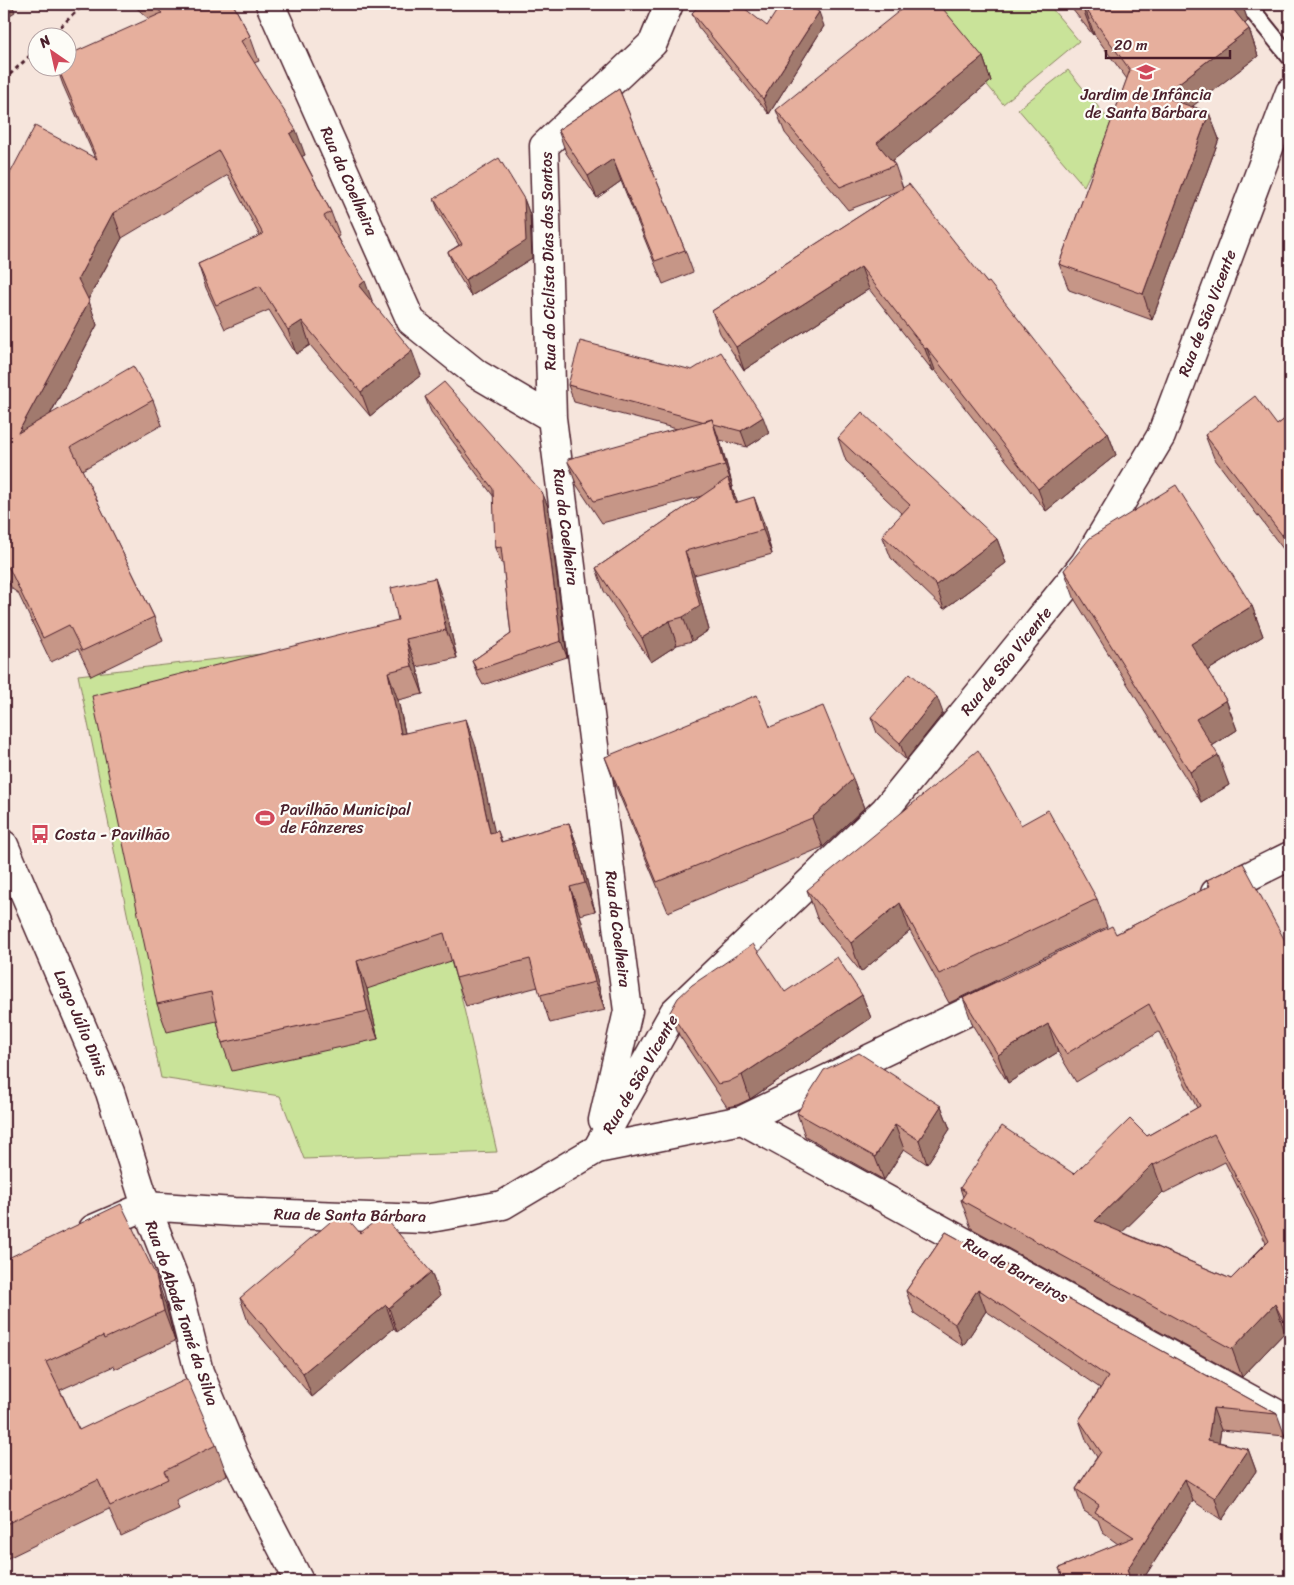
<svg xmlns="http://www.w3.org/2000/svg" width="1294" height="1585" font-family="Sriracha,sans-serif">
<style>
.green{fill:#c9e399;stroke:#8a8162}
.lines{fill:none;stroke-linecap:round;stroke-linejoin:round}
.lane-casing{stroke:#4a1f2b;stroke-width:20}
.street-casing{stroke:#4a1f2b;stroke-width:31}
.secondary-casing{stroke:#4a1f2b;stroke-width:31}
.path{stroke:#4a1f2b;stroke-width:3;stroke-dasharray:4 4;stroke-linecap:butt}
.lane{stroke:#fdfcf7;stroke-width:16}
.street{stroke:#fdfcf7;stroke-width:28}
.secondary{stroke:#fdfcf7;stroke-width:28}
.wall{fill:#c69687;stroke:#4a1f2b;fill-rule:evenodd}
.shaded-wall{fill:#a17a6e;stroke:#4a1f2b}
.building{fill:#e6af9d;stroke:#4a1f2b;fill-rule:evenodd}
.labels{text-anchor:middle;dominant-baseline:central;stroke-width:4.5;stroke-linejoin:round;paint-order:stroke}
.poi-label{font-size:16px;fill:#4a1f2b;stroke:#fdfcf7;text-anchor:start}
.street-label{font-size:16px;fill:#4a1f2b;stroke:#fdfcf7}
</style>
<rect width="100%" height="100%" fill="#f6e5dc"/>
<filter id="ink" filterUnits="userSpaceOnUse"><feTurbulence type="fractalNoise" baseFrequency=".02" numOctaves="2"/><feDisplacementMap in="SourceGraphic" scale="10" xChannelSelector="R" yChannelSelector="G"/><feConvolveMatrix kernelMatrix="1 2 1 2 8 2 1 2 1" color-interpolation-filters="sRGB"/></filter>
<g filter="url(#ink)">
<path class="green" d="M920,4H1048L1079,41L1003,104Z
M1068,70L1114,126L1084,186L1018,109Z
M383,640L388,653L453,961L497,1152L304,1159L280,1096L161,1078L78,675Z"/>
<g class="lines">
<g class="lane-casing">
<path id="lane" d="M1247,4L1290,57"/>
</g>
<g class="street-casing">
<path id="street" d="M270,4L411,321L477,374L552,418
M1215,893L1290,856
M603,1120L628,1011L552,418L544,146L653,43L669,4
M742,1120L1290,1421
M597,1149L674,1012L885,810L1085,563L1161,436L1290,92
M299,1581L235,1457L199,1372L178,1288L146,1206L234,1212L425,1219L503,1205L597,1149L742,1120L1000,996"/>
</g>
<g class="secondary-casing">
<path id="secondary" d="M4,845L110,1092L146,1206L93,1229"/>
</g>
<path class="path" d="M49,38L84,4
M4,80L38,48"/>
<use href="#lane" class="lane"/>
<use href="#street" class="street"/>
<use href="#secondary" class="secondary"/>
</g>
<path class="wall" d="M132,4H233L250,36L259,61L254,63L305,155L302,156L331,212L340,236L338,237L373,303L421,375L370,416L310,345L296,354L269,310L225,329L206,288L198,264L260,236L228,175L122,238L88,300L97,325L50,415L153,400L162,425L82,470L154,617L163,641L91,676L78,649L51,662L18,593L12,589L4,573V185L95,158L63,85L57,68H68L149,19Z
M1068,4H1242L1248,21L1245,24L1249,29L1258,56L1192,106L1209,113L1219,139L1152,320L1069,290L1059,264L1127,79L1094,34L1093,35Z
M692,13L767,26H824L769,114L698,27Z
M983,57L991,81L892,161L895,165L903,188L987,283L1108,433L1116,455L1046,511L935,370L933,371L869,289L744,370L720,333L712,311L900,190L848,210L785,133L776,110Z
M619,89L685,250L693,272L663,284L621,181L597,198L566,153L558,130Z
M434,199H524L530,215L532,258L471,296L454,268L448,252L459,245L440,215Z
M568,385L769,433L747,447L720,440L733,487L732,488L737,502L763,521L772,554L694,575L709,630L692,641L677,645L651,662L604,591L596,568L702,496L602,523L576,484L568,462L677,429L574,402Z
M425,397L542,492L548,507L567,657L483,685L478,676L472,661L511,634L503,563H501L495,548L494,497L431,412Z
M1290,415V558L1214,458L1205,435L1277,425Z
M838,438L997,539L1006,563L944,609L891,558L882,535L902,514L846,461Z
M1064,570L1252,606L1263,636L1207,671L1226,700L1237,730L1212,746L1229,785L1201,802L1075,600Z
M445,606L457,658L417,667L423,694L398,700L405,733L476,747L494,832L498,831L502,842L569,823L579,851L595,911L580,915L605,1010L550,1023L538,987L466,1006L456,978L451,961L367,989L378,1039L232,1071L222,1043L217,1021L167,1032L157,1004L398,620Z
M943,713L906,760L877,733L871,717Z
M770,727L853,779L864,808L823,847L668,912L616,787L605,757Z
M1207,880L1290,950V1343L1285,1332L1242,1377L971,1228L961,1200L963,1197L960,1188L1074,1174L1147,1136L1197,1108L1159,1032L1076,1082L1058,1052L1008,1083L973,1026L963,998L1116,934L1209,887ZM1225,1162L1266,1243L1231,1279L1122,1232L1163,1192L1164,1193Z
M807,890L1097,899L1107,927L949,1003L910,931L861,972L817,918Z
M785,992L862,995L871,1018L750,1099L737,1105L727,1107L679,1035L670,1012Z
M941,1106L950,1129L927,1164L904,1149L884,1180L805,1136L797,1113Z
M946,1232L1277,1414L1285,1436L1221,1430L1219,1442L1248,1449L1256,1471L1222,1520L1193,1501L1142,1581H1064L1059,1568L1118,1544L1103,1533L1098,1520L1084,1511L1076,1489L1097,1457L1087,1442L1079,1420L1100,1388L986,1311L963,1346L914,1313L906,1291Z
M360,1233L431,1272L440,1296L397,1332L394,1328L312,1397L248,1322L240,1298Z
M4,1260L166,1306L175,1341L115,1369L114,1366L60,1390L79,1430L216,1445L227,1475L176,1500L179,1509L121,1536L109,1509L4,1560Z"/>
<path class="shaded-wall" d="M4,4H12L15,12L4,19Z
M1229,4H1242L1248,21L1238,30Z
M1262,4H1269L1263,8Z
M1085,8L1094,34L1093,35L1083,9Z
M819,12L824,26L769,114L763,99Z
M1249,29L1258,56L1172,122L1162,96Z
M983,57L991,81L886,166L877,143Z
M1209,113L1219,139L1152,320L1143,294Z
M296,130L305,155L299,158L290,134Z
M613,159L621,181L597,198L588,176Z
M524,199L530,215L532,258L471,296L465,280Z
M113,213L122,238L86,303L78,279Z
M861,267L869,289L744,370L736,347Z
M365,281L374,306L359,286Z
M89,301L97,325L27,458L18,433Z
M302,321L310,345L296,354L288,330Z
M927,348L935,370L933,371L925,349Z
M412,351L421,375L370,416L361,392Z
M763,417L769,433L747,447L741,431Z
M712,419L720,442L733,487L725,465Z
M1108,433L1116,455L1046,511L1038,489Z
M728,478L737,502L744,526L735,503Z
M542,492L548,507L567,657L561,641Z
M754,497L763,521L772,554L763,530Z
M1290,529V557L1282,535Z
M997,539L1006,563L944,609L936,585Z
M685,551L694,575L709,630L692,641L683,617Z
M435,578L445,606L457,658L446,630Z
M1252,606L1263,636L1202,674L1191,644Z
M669,621L677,645L651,662L642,638Z
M406,639L417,667L423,694L412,666Z
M388,672L398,700L411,762L401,734Z
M937,697L943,713L906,760L900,743Z
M1226,700L1237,730L1207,749L1196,719Z
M466,719L476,747L501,861L490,833Z
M1218,755L1229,785L1201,802L1190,772Z
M853,779L864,808L823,847L812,818Z
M569,823L579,851L595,911L585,883Z
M570,887L580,915L605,1010L595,982Z
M900,903L910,931L861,972L851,943Z
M357,961L367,989L378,1039L368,1011Z
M862,995L871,1018L750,1099L742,1075Z
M1048,1024L1058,1052L1008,1083L998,1055Z
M941,1106L950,1129L927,1164L919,1140Z
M895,1125L904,1149L884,1180L875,1157Z
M1153,1164L1163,1192L1105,1249L1095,1221Z
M431,1272L440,1296L397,1332L389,1308Z
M156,1276L166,1306L175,1341L164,1311Z
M978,1289L986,1311L963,1346L955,1324Z
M1275,1304L1285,1332L1242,1377L1232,1349Z
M386,1305L394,1328L312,1397L303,1373Z
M1213,1408L1221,1430L1216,1462L1208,1440Z
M1248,1449L1256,1471L1222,1520L1215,1498Z
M1185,1479L1193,1501L1142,1581H1131L1127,1570Z"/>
<path class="building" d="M151,4H233L250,36L241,41L296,130L290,134L331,212L324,216L365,281L359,286L412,351L361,392L302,321L288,330L260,286L216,305L198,264L263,234L219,151L113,213L78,279L89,301L18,433L133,366L153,400L71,447L154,617L82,651L69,625L43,638L9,568L4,565V185L35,126L97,159L58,68H68V55L162,13Z
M700,4H739L767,26L781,4H806L819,12L763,99L692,13Z
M908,4H939L983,57L877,143L895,165L840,187L776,110Z
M1079,4H1229L1249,29L1162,96L1209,113L1143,294L1059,264L1130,70L1085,8L1083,9Z
M619,89L685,250L655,261L613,159L588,176L558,130Z
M499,158L524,199L526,241L465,280L448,252L462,244L434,199Z
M909,184L987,283L989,282L1108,433L1038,489L927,348L925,349L861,267L736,347L712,311Z
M580,341L692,370L721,352L763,417L741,431L714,424L712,419L705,422L568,385Z
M444,382L542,492L561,641L477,670L472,661L511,634L501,547L495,548L493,489L425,397Z
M1255,396L1277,425L1290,415V529L1282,535L1205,435Z
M862,412L997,539L936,585L882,535L910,505L838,438Z
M712,419L725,465L594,501L568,462V459Z
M728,478L735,503L754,497L763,530L685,551L700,606L683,617L669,621L642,638L596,568Z
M1176,485L1252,606L1191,644L1226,700L1196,719L1218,755L1190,772L1064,570L1090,538Z
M435,578L446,630L406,639L412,666L388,672L401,734L466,719L490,833L498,831L501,842L569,823L585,883L570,887L595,982L540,995L530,959L456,978L444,933L357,961L368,1011L222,1043L211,992L157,1004L92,696L398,620L391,588Z
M910,673L937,697L900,743L871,717Z
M757,695L770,727L823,706L853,779L812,818L657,882L605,757Z
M978,750L1021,825L1048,810L1097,899L939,974L900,903L851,943L807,890Z
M1243,863L1290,950V1329L1288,1330L1275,1304L1232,1349L961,1200L966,1192L960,1188L1002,1126L1074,1174L1130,1119L1147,1136L1200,1106L1149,1004L1066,1054L1048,1024L998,1055L963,998L1112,926L1116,934L1210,886L1207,880ZM1214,1134L1269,1241L1231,1279L1095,1221L1153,1164L1154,1165Z
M753,944L785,992L837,957L862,995L742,1075L728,1082L718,1084L670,1012L678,998L692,985Z
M859,1053L941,1106L919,1140L895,1125L875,1157L797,1113L824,1070Z
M121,1204L156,1276L164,1311L104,1339L103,1336L46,1362L79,1430L187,1379L216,1445L164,1471L168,1479L110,1506L98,1480L4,1525V1260Z
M342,1212L360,1233L383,1215L431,1272L389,1308L386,1305L303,1373L240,1298Z
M946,1232L1277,1414L1213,1408L1208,1440L1248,1449L1215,1498L1185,1479L1127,1570L1131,1581H1065L1059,1568L1134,1537L1095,1512L1099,1505L1076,1489L1101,1452L1079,1420L1108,1377L978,1289L955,1324L906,1291Z"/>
</g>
<defs>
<g id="school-bare" transform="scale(1.5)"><path d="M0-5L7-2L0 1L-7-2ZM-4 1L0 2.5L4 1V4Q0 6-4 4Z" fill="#d1495b" stroke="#fdfcf7" stroke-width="2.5" paint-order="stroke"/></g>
<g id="stadium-bare" transform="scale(1.5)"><path d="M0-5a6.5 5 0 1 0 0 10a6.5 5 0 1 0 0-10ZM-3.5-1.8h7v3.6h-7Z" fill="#d1495b" stroke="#fdfcf7" stroke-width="2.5" paint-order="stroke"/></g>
<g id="bus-bare" transform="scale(1.5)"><path d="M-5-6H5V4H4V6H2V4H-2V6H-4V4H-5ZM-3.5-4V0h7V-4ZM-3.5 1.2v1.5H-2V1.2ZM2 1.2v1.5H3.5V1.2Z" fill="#d1495b" stroke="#fdfcf7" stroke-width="2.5" paint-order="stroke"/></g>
</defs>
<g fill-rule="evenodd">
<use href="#school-bare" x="1146" y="72"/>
<use href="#stadium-bare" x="265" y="818"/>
<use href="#bus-bare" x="40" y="834"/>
</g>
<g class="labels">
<g class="poi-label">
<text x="1146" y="94" text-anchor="middle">Jardim de Infância<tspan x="1146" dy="18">de Santa Bárbara</tspan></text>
<text x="280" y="809">Pavilhão Municipal<tspan x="280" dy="18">de Fânzeres</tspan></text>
<text x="55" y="834">Costa - Pavilhão</text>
</g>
<g class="street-label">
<text transform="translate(349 181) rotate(66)">Rua da Coelheira</text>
<text transform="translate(548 261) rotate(-91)">Rua do Ciclista Dias dos Santos</text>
<text transform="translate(1207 313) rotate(-69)">Rua de São Vicente</text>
<text transform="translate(566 527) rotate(83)">Rua da Coelheira</text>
<text transform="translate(1006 661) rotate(-51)">Rua de São Vicente</text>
<text transform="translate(618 929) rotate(83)">Rua da Coelheira</text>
<text transform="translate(81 1023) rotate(67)">Largo Júlio Dinis</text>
<text transform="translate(640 1074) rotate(-60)">Rua de São Vicente</text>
<text transform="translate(350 1215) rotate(1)">Rua de Santa Bárbara</text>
<text transform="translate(1016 1270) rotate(29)">Rua de Barreiros</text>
<text transform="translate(182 1313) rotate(71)">Rua do Abade Tomé da Silva</text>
</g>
</g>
<rect width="1294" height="1585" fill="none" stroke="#fdfcf7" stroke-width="20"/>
<rect x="10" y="10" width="1274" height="1565" fill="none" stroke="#4a1f2b" stroke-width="2" filter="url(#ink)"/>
<g transform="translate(52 52) rotate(326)"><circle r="24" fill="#fdfcf7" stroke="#b5a4a5"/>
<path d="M0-4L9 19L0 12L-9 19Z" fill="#d1495b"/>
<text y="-8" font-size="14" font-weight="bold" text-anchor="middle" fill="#4a1f2b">N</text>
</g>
<path d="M1106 50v8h124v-8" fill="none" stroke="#4a1f2b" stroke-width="2.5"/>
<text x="1114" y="50" font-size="15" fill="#4a1f2b" stroke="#fdfcf7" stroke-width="4" paint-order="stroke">20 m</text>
</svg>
